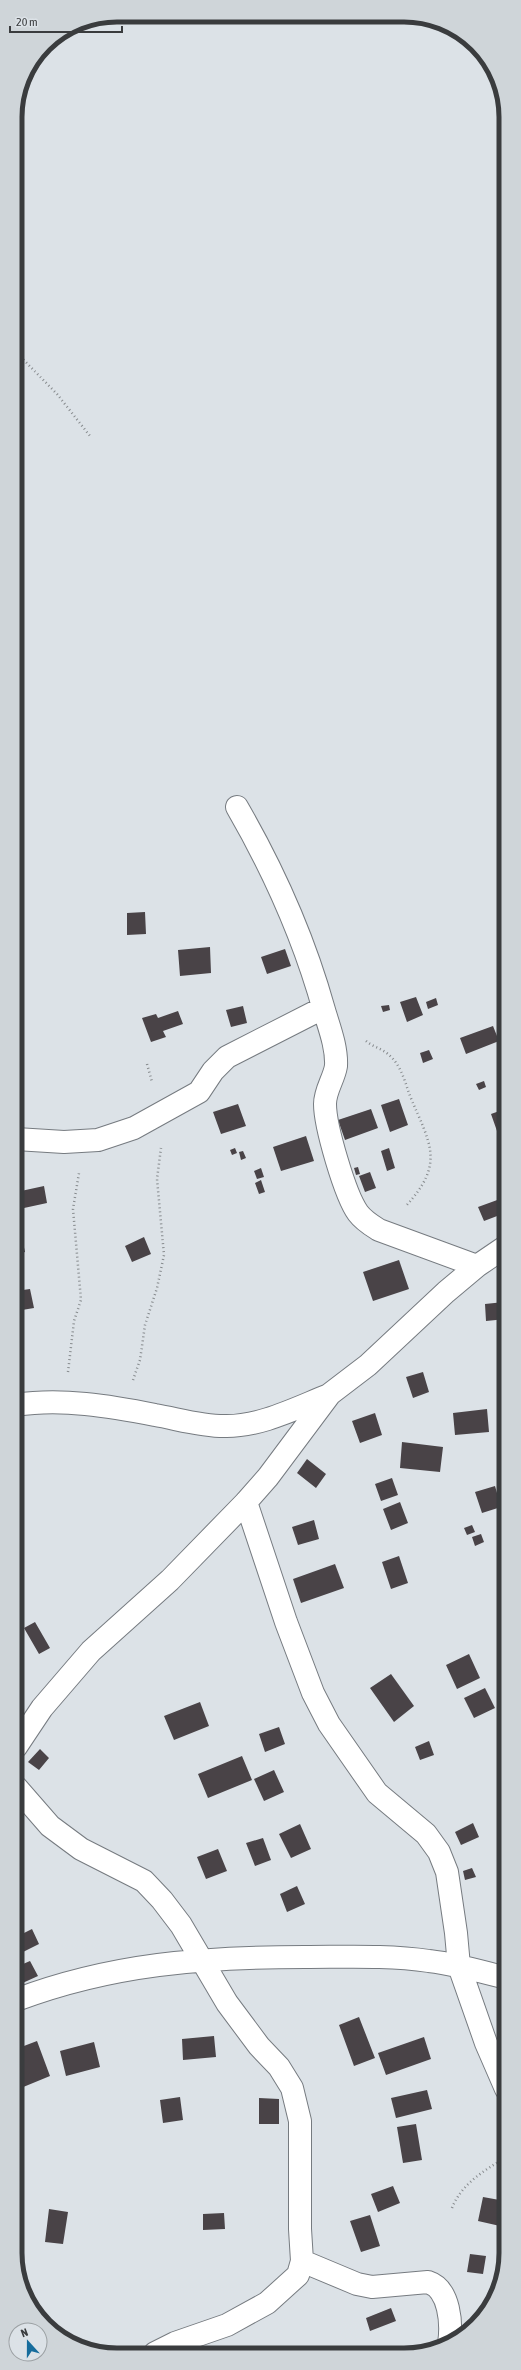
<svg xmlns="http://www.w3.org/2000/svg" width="521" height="2370" font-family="'Asap Condensed',sans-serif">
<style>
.building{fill:#494347}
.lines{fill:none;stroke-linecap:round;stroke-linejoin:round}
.minor-casing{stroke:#767b80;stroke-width:24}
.path{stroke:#878b8e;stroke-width:2.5;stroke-dasharray:1 3;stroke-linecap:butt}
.minor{stroke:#fff;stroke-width:22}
.rim{fill:none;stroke:#3a3c3e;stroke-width:5}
</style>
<rect width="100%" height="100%" fill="#dce2e7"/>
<path class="building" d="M145,912L146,934L127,935V913Z
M210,947L211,973L180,976L178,950Z
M285,949L291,966L267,974L261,957Z
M416,997L423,1015L407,1022L400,1002Z
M436,998L438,1005L428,1009L426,1002Z
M389,1005L390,1010L383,1012L381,1006Z
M243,1006L247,1023L231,1027L226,1010Z
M178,1011L183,1024L163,1031L166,1037L151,1042L142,1018L156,1014L158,1018Z
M493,1026L499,1041L466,1054L460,1038Z
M429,1050L433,1059L423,1063L420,1053Z
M484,1081L486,1087L479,1090L476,1084Z
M399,1099L408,1125L390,1132L381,1105Z
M238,1104L246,1126L221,1134L213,1112Z
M371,1109L378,1128L345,1140L338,1120Z
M505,1109V1129L497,1131L491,1114Z
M306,1136L314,1161L281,1171L273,1147Z
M235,1148L237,1153L232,1155L230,1150Z
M389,1148L395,1168L387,1171L381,1151Z
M243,1151L246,1158L241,1160L239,1152Z
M358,1167L360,1174L356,1175L354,1168Z
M261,1168L264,1177L257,1179L254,1171Z
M370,1172L376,1188L365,1192L359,1176Z
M261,1180L265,1192L259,1194L255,1183Z
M44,1186L47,1203L24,1208L21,1191Z
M500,1199L505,1213L484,1221L478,1207Z
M20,1229L25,1252L16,1254V1230Z
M144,1237L151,1254L132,1262L125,1246Z
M399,1260L409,1289L373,1301L363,1272Z
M30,1289L34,1308L16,1311V1291Z
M504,1302L506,1319L486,1321L485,1304Z
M423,1372L429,1392L413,1398L406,1377Z
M487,1409L489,1432L455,1435L453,1413Z
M375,1413L382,1435L360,1443L352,1421Z
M402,1442L443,1447L440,1472L400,1468Z
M307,1459L326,1474L316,1488L297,1473Z
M392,1478L398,1495L381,1501L375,1484Z
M495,1486L501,1507L482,1513L475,1492Z
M400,1502L408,1523L391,1530L383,1509Z
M314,1520L319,1539L298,1545L292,1527Z
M472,1525L475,1532L467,1535L464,1528Z
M481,1534L484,1542L475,1546L472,1537Z
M399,1556L408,1583L391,1589L382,1562Z
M335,1564L344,1588L301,1603L293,1579Z
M35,1622L50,1648L39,1654L24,1628Z
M469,1654L480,1678L457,1689L446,1665Z
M391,1674L414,1706L394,1722L370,1688Z
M485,1688L495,1708L474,1718L464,1698Z
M200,1702L209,1726L174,1740L164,1716Z
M279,1727L285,1744L265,1752L259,1734Z
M429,1741L434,1755L420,1760L415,1747Z
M40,1749L49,1758L39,1770L28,1762Z
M242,1756L252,1780L208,1798L198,1774Z
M274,1770L284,1792L264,1801L254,1779Z
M473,1823L479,1837L461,1845L455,1832Z
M300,1824L311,1849L291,1858L279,1834Z
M263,1838L271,1860L255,1866L246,1843Z
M218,1849L227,1871L206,1879L197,1857Z
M472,1868L476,1877L465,1880L463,1871Z
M297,1886L305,1904L287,1912L280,1894Z
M32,1929L39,1944L23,1952L16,1937Z
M30,1961L38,1976L16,1986V1967Z
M359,2017L375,2058L354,2066L339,2025Z
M214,2036L216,2057L183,2060L182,2039Z
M424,2037L431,2059L386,2075L378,2053Z
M37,2041L50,2076L16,2090V2049Z
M94,2042L100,2067L66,2076L60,2051Z
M427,2090L432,2109L396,2118L391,2098Z
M180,2097L183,2120L163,2123L160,2100Z
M259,2098L279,2099V2124H259Z
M416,2124L422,2160L403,2163L397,2127Z
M393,2186L400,2203L378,2212L371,2194Z
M483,2197L505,2201L500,2226L478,2221Z
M49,2209L68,2212L63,2244L45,2242Z
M224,2213L225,2229L203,2230V2214Z
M370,2215L380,2246L361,2252L350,2221Z
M470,2254L486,2256L483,2274L467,2272Z
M391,2308L396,2321L370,2331L366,2318Z"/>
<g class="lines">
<g class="minor-casing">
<path id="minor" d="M237,807C274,871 304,938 324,1010C329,1027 337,1047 336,1066C334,1079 325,1090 325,1104C325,1126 345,1195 358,1213C364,1221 371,1225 379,1230L477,1266
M16,1139L64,1142L98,1140L134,1128L199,1092L213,1071L227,1057L323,1008
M16,1405C61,1398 110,1406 155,1415C178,1419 201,1426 224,1426C260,1427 296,1408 329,1395
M246,1502L286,1622L313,1693L329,1724L377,1793L426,1834L439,1852L447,1872L456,1933L459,1966L486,2043L506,2089
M16,1747L42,1708L91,1651L170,1580L246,1502L268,1477L330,1394L368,1365L446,1292L477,1266L505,1247
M16,1787L50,1826L81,1849L144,1881L162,1900L181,1925L227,2003L259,2046L279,2067L292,2088L300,2121V2229L302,2261L298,2275L267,2303L227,2325L175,2343L155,2353
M16,2000C111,1964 204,1957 305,1957C346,1957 388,1955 429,1961C455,1964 480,1971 506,1978
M302,2261L357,2284L372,2287L428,2282C450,2289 452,2324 449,2344"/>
</g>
<path class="path" d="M15,351L57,394L90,436
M366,1041C373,1047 383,1049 389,1055C401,1065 405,1082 410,1096C430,1144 446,1163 405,1207
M147,1064L152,1082
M68,1372L74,1321L81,1300L73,1209L79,1173
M133,1380L140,1360L145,1325L157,1288L164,1255L157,1179L161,1148
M452,2208C462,2183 484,2171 506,2157"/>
<use href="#minor" class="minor"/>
</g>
<path d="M0 0H521V2370H0ZM117 22H404A95 95 0 0 1 499 117V2253A95 95 0 0 1 404 2348H117A95 95 0 0 1 22 2253V117A95 95 0 0 1 117 22Z" fill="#cfd5d9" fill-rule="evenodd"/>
<path class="rim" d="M117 22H404A95 95 0 0 1 499 117V2253A95 95 0 0 1 404 2348H117A95 95 0 0 1 22 2253V117A95 95 0 0 1 117 22Z"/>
<g transform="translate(28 2342) rotate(339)"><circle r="19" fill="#dce2e7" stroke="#9ba0a3"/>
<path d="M0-3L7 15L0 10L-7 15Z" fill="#166c9c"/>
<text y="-6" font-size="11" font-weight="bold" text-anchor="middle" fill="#3a3c3e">N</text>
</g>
<path d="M10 26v6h112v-6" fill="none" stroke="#3a3c3e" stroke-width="2"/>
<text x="16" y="26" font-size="12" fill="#3a3c3e" stroke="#dce2e7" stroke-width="3" paint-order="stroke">20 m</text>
</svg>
